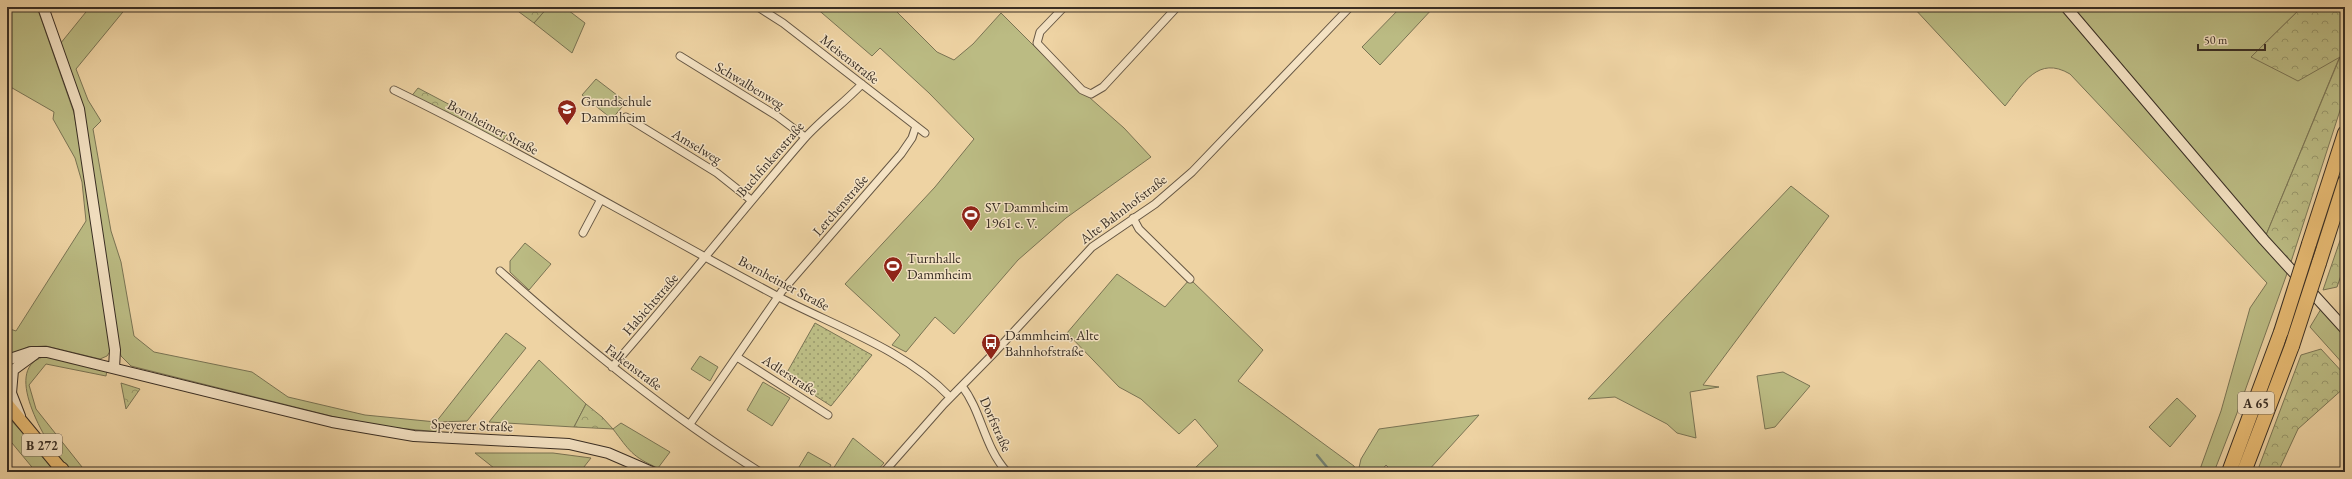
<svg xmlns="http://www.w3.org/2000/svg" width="2352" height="479" font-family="'EB Garamond',serif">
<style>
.green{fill:#bbbb83;stroke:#7a7454}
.forest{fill:url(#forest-crowns);stroke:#7a7454}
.park{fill:url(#park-dots);stroke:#7a7454}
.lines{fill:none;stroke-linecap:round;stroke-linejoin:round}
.stream{stroke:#738073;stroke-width:2.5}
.street-casing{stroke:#665744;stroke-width:9}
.secondary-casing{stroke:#392e24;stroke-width:12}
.primary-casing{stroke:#392e24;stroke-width:14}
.highway-casing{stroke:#392e24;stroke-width:16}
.street{stroke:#f4e2c3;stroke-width:7}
.secondary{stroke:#f4e2c3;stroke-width:10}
.primary{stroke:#e7ba72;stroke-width:12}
.highway{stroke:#e7ba72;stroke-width:14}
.highway-bridge-casing{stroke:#392e24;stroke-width:16;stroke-linecap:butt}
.highway-bridge{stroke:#e7ba72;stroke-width:14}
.labels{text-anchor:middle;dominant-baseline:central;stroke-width:3;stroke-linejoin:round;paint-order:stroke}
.shield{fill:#f4e2c3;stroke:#716454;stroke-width:1}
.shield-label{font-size:13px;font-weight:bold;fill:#392e24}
.street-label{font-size:14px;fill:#392e24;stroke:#f4e2c3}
.poi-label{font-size:14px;fill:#392e24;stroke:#f4e2c3;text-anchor:start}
</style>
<defs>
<pattern id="forest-crowns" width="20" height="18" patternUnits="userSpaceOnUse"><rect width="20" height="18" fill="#bbbb83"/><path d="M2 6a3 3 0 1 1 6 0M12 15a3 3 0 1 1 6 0" fill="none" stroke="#99986b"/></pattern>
<pattern id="park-dots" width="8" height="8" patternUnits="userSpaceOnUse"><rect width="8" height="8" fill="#bbbb83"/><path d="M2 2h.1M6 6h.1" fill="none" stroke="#99986b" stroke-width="1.8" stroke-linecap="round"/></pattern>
</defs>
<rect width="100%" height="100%" fill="#eed3a3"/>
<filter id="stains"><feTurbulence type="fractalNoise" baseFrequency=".005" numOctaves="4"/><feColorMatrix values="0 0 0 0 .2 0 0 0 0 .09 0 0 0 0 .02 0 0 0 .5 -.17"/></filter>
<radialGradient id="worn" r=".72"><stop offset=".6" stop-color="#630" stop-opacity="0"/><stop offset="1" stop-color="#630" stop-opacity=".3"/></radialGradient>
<path class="green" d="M11,7H37L74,113L88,189L111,350L107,356L100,359L46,346L28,347L7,357V328L16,331L86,221L82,182L75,158L53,119L54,112L7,85V12Z
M90,7H127L76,69L88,100L101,121L93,129L111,231L121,262L134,336L154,352L252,372L288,397L365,415L436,422L506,333L526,348L467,421L437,422L439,432L367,425L131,366L121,356L119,348L82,107L60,44Z
M548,7H564L585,23L572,53L534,23Z
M815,7H892L937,52L954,60L973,44L1001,13L1055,67L1124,128L1151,157L1066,218L1018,260L954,334L935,317L906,352L892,345L900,335L845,284L935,187L974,139L929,93L880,48L872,56Z
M1401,7H1434L1380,65L1362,47Z
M1913,7H2302L2251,57L2340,56L2264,240L2289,268L2237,413L2214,472H2199L2221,411L2250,308L2267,283L2070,74C2038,55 2023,84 2005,106Z
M596,79L626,102L612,119L582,95Z
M1791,186L1829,216L1703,385L1719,387L1690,392L1696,438L1677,433L1667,424L1615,397L1588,399Z
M525,243L551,264L529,290L510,272V261Z
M1117,274L1165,307L1190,279L1263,350L1238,381L1354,466L1357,472H1201L1196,467L1218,446L1195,419L1179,434L1141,399L1119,387L1067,333Z
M2321,309L2345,335V366L2310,327Z
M700,356L718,367L710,381L691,369Z
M43,357L55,358L107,370L106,376L46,364L29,385L36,409L86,472H68C49,447 0,370 43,357Z
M539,360L586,404L574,427L489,422Z
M1783,372L1810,386L1775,427L1765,429L1757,376Z
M763,382L790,398L772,426L747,410Z
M2177,398L2196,416L2170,447L2149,427Z
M1479,415L1427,472H1393L1386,465L1380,472H1358L1361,459L1379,429Z
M7,416L26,436L55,472H36L7,437Z
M621,423L670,452L658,468C632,457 629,450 613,429Z
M853,438L884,463L876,472H831Z
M808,452L831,465L827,472H796Z
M475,453H553L591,458L580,472H499Z"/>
<path class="forest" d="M516,7H548L534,23L515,9Z
M2302,7H2345V95L2289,268L2264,240L2340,57L2298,81L2251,57Z
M418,88L507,135L500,144L410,98Z
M2345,226V264L2337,287L2323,290Z
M2321,349L2345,375V387L2298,429L2278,472H2257L2301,355Z
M121,383L140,389L126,409Z
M586,404L602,417L613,429L574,427Z"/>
<path class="park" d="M815,323L872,355L831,406L785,376Z"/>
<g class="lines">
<path class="stream" d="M1317,455L1331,472"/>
<g class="street-casing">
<path id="street" d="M758,7L783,23L925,133
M1064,7L1040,32L1037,43L1082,90L1091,94L1103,87L1177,7
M680,56L777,116L805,137
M394,90C524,153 649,228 777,296C834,326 904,349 950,397
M626,117L717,173L751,200
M1133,218L1139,229L1190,279
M583,233L600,201
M500,271C582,344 667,414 760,472
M737,357L828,415
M612,367C678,292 739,214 804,139C822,119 844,103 862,84
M962,386C982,412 984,447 1007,472
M690,424L782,291L901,154L912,138L916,126
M884,472L944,404L996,351L1092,247L1155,204L1192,172L1350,7"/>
</g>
<g class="secondary-casing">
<path id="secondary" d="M43,7L79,109L115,350L114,368
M2066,7L2264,240L2345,329
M7,360L31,352H47L332,422L414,436L569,444L608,453L652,472
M13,370L11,393L20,416
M9,373L35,354"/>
</g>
<g class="primary-casing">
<path id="primary" d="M7,404L61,469"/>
</g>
<g class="highway-casing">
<path id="highway" d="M2309,244L2345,133
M2319,263L2345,182
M61,469L63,472
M2229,472L2281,332
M2244,472L2292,346"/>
</g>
<use href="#street" class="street"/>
<use href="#secondary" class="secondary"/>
<use href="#primary" class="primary"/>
<use href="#highway" class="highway"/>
<g class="highway-bridge-casing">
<path id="highway-bridge" d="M2281,332L2309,244
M2292,346L2319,263"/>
</g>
<use href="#highway-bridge" class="highway-bridge"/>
</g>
<defs>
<g id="school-pin" transform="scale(1)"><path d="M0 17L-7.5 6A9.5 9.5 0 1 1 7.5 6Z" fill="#8f2418" stroke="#f4e2c3"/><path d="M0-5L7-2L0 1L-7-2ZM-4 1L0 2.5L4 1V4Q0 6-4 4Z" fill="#fff"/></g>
<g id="stadium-pin" transform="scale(1)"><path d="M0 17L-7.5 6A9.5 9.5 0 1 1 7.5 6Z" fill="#8f2418" stroke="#f4e2c3"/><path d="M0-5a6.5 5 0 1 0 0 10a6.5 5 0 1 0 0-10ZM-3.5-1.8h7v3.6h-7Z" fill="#fff"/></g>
<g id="bus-pin" transform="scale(1)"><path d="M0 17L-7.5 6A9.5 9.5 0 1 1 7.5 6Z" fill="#8f2418" stroke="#f4e2c3"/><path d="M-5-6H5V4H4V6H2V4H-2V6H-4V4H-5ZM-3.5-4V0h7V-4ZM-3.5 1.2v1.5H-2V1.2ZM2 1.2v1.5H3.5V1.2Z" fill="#fff"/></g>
</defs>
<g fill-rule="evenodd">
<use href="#school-pin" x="567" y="109"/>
<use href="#stadium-pin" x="971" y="215"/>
<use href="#stadium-pin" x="893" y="266"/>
<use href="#bus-pin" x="991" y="343"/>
</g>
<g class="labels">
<g class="shield">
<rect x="2238" y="392" width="36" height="22" rx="3"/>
<rect x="22" y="434" width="40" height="22" rx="3"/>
</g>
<g class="shield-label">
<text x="2256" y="403">A 65</text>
<text x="42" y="445">B 272</text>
</g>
<g class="street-label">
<text transform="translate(850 59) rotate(38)">Meisenstraße</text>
<text transform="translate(750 85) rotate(31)">Schwalbenweg</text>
<text transform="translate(493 127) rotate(28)">Bornheimer Straße</text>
<text transform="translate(697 146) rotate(31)">Amselweg</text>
<text transform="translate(770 159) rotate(-49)">Buchfinkenstraße</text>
<text transform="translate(840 205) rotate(-49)">Lerchenstraße</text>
<text transform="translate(1123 209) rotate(-37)">Alte Bahnhofstraße</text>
<text transform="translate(784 283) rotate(28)">Bornheimer Straße</text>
<text transform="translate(650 304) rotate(-49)">Habichtstraße</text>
<text transform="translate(634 367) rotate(37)">Falkenstraße</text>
<text transform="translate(790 375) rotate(33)">Adlerstraße</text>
<text transform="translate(996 424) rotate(66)">Dorfstraße</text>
<text transform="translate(472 425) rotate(2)">Speyerer Straße</text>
</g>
<g class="poi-label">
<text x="581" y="101">Grundschule<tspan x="581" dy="16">Dammheim</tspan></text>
<text x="985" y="207">SV Dammheim<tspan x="985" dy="16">1961 e. V.</tspan></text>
<text x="907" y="258">Turnhalle<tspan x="907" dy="16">Dammheim</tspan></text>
<text x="1005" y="335">Dammheim, Alte<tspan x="1005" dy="16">Bahnhofstraße</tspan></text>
</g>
</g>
<rect width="2352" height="479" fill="none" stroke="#eed3a3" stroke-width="24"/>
<rect x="8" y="8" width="2336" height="463" fill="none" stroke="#392e24" stroke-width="2"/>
<rect x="12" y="12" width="2328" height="455" fill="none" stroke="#392e24"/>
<path d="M2198 44v6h67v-6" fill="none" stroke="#392e24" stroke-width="2"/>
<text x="2204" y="44" font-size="12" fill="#392e24" stroke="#f4e2c3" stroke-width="3" paint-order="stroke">50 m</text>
<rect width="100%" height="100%" filter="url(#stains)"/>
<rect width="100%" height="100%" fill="url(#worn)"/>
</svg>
